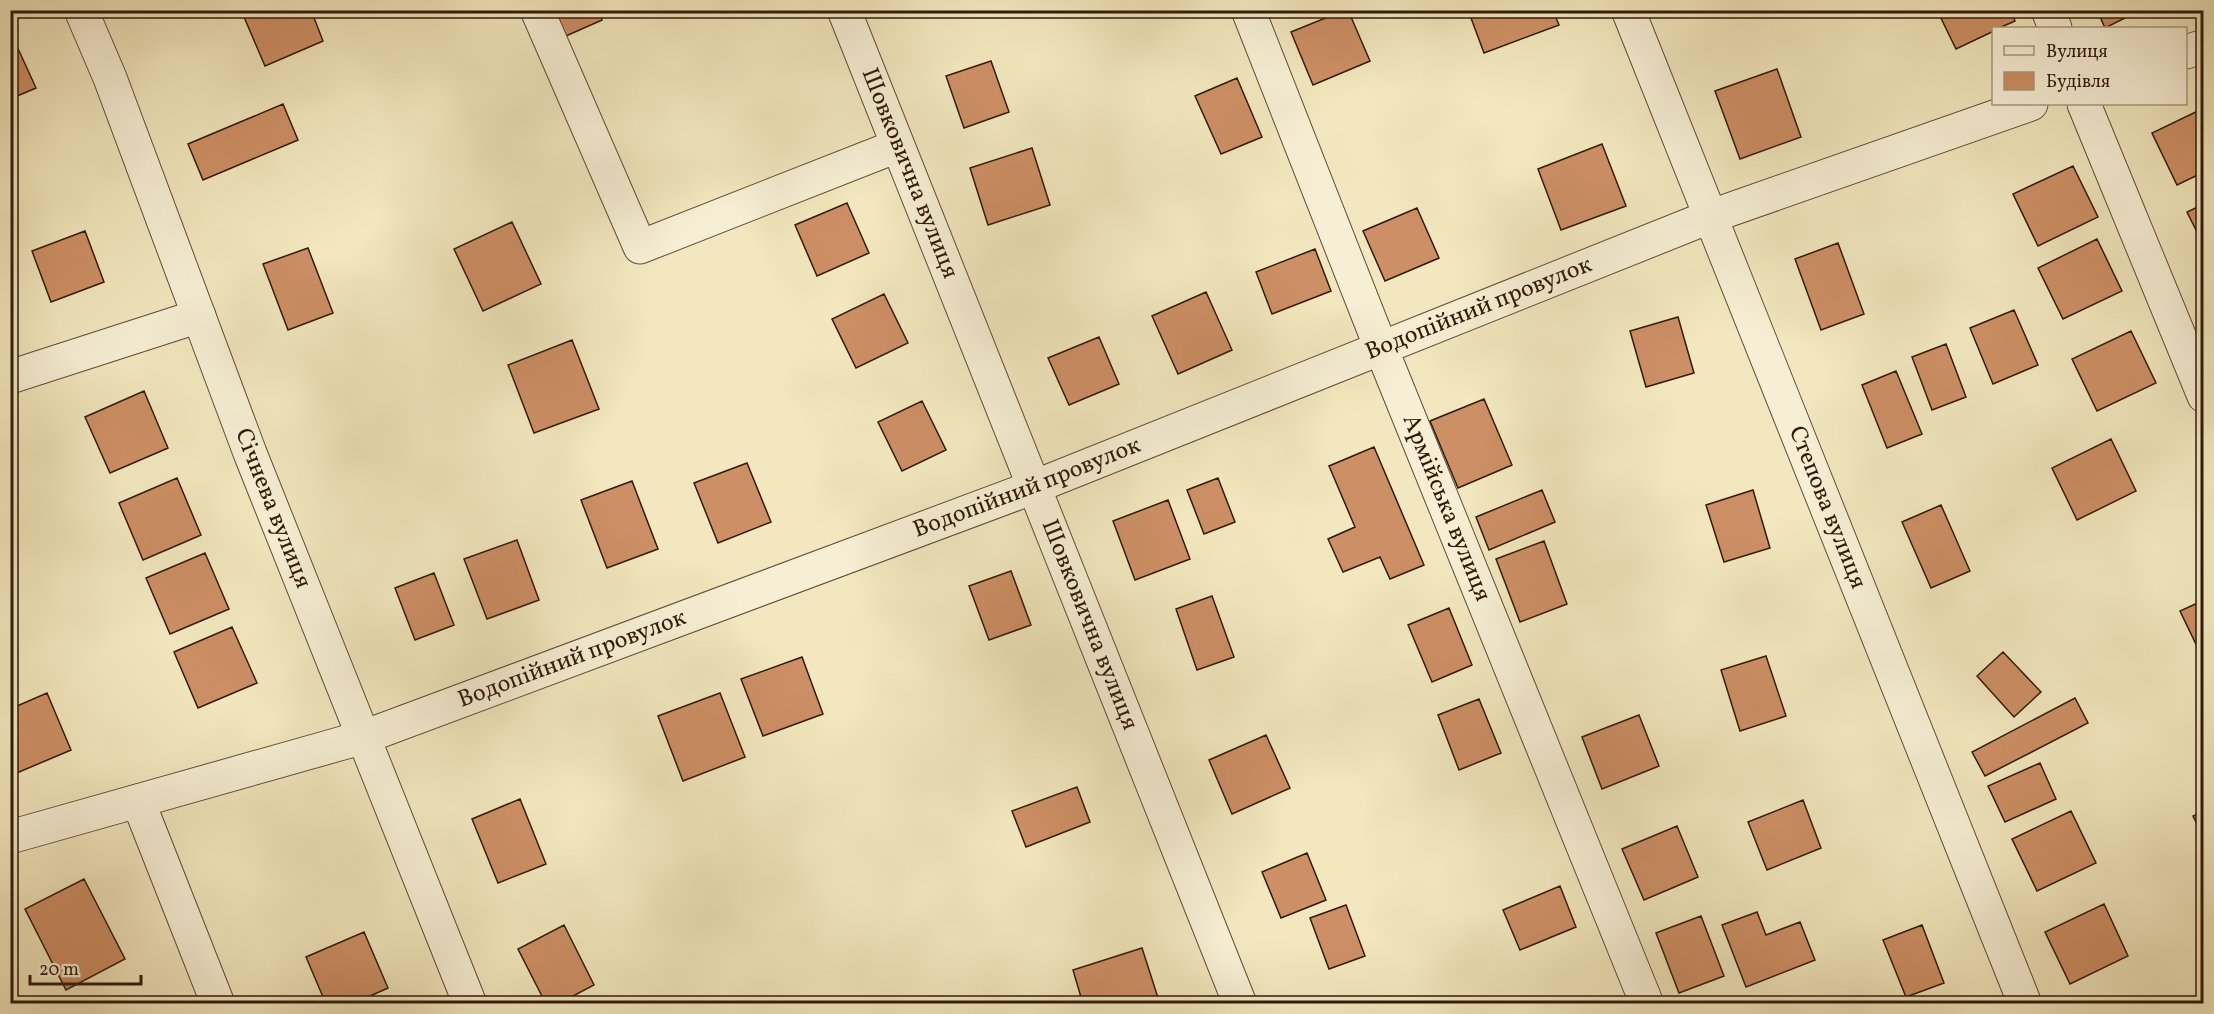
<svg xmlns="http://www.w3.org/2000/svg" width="2214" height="1014" font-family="Vollkorn,serif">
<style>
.building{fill:#cd8f65;stroke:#311a0a;stroke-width:1.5}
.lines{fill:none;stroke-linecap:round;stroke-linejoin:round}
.street-casing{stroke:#614d37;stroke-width:35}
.street{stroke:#f7efd5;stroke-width:33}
.labels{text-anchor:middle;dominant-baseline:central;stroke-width:4.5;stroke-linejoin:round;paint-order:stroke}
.street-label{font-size:24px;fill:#311a0a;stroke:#f7efd5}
</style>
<rect width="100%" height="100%" fill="#f2e7be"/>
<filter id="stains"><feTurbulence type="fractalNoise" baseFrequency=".00333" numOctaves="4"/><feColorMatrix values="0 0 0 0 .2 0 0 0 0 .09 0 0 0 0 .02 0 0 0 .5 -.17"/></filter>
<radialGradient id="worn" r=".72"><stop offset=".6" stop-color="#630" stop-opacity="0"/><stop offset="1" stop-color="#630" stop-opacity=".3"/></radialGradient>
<path class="building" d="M241,10H311L323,41L265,66Z
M555,10H598L602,20L566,36Z
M928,10H947L930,17Z
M1345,10H1348L1370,61L1313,85L1291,32Z
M1468,10H1553L1559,25L1484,53Z
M1937,10H2010L2015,21L1999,28H1994V31L1956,49Z
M2097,10H2141L2105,28Z
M10,31L36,88L10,99Z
M991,61L1009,112L964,128L946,76Z
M1777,69L1801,137L1740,159L1715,91Z
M1237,78L1262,137L1221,154L1195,96Z
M283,104L298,140L203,180L188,144Z
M2204,108V172L2177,185L2152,133Z
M1602,144L1626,206L1561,230L1538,169Z
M1032,148L1050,205L988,225L970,168Z
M2073,166L2098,217L2038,246L2013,194Z
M847,203L869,253L817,276L795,225Z
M2204,204V246L2187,212Z
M1417,208L1439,258L1385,281L1363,231Z
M512,222L541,284L483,311L454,249Z
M85,231L104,282L51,302L32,251Z
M2097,239L2122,291L2063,319L2038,268Z
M1838,243L1864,314L1821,330L1795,259Z
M308,248L333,313L288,330L263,264Z
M1315,249L1331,291L1272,314L1256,272Z
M1206,292L1232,350L1178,374L1152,316Z
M884,294L908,343L856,368L832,319Z
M2014,310L2038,365L1993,384L1970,328Z
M1678,317L1694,373L1646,387L1630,331Z
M2131,331L2156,383L2097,411L2072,359Z
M1099,337L1119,384L1069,405L1048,358Z
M572,340L599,409L534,433L508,365Z
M1946,344L1966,397L1932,410L1912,357Z
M1896,371L1922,434L1887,448L1862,385Z
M144,391L168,448L110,473L85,417Z
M1484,399L1512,465L1458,488L1430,421Z
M922,401L946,450L902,471L878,422Z
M2111,439L2136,491L2077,520L2052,468Z
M1374,447L1424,565L1390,579L1380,557L1343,572L1328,539L1355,527L1329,466Z
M747,463L771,522L718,543L694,483Z
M177,478L201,535L143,560L119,503Z
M1218,478L1235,522L1204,534L1187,490Z
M632,481L658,549L607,568L581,500Z
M1542,490L1555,522L1489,550L1476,517Z
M1753,490L1770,548L1724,562L1706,505Z
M1168,500L1190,559L1135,580L1113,521Z
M1941,505L1970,571L1931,588L1902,522Z
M517,540L539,600L487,619L464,559Z
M1544,541L1567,604L1520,622L1496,559Z
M205,553L229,609L170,634L146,578Z
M1011,571L1031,625L989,640L969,586Z
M434,573L454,625L415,640L395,588Z
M1212,596L1234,657L1197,670L1176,609Z
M2204,600V661L2180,611Z
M1449,608L1472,665L1432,682L1408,625Z
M232,627L257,683L198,708L174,652Z
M2003,652L2041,692L2014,717L1977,676Z
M1766,656L1786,716L1740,731L1721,670Z
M802,657L823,714L763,736L741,679Z
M47,693L71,750L12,775L10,770V709Z
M720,693L745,757L683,781L658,716Z
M2075,698L2088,723L1985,776L1972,752Z
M1479,699L1501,753L1459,770L1438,715Z
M1639,715L1659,766L1602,789L1582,737Z
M1266,735L1290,788L1232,814L1209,760Z
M2040,763L2056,799L2005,822L1988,786Z
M1077,787L1090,822L1026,847L1012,811Z
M520,799L546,864L498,883L472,819Z
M1803,800L1821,848L1767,870L1748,822Z
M2071,811L2096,863L2037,891L2012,839Z
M2204,811V838L2193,816Z
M1677,826L1698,877L1644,900L1622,849Z
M1307,853L1326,900L1281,918L1262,872Z
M84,879L125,959L66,990L25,909Z
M1560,886L1576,927L1520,950L1503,910Z
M2104,904L2128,956L2070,984L2045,932Z
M1346,905L1365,956L1329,969L1310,918Z
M1757,912L1766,935L1800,922L1815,960L1746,987L1722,925Z
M1701,916L1724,976L1679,993L1656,933Z
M564,925L594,985L558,1004H546L518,949Z
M1922,925L1944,983L1906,997L1883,940Z
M364,932L388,988L352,1004H326L306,957Z
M1142,948L1160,1004H1083L1073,970Z"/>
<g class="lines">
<g class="street-casing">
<g id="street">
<path id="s1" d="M81,10L110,78L250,453L470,1004"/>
<path d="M537,10L640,247L897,146"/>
<path id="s2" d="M844,10L1240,1004"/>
<path id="s3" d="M1248,10L1381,348L1647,1004"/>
<path id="s4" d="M1628,10L2025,1004"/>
<path d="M2048,10L2055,28"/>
<path d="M2186,52L2204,46"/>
<path d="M2084,104L2204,396"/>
<path d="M10,377L199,316"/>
<path d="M138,801L218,1004"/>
<path id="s5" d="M10,837L364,737L1034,487L1709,217L2031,104"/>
</g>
</g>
<use href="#street" class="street"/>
</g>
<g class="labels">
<g class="street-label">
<text stroke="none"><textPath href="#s2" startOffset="176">Шовковична вулиця</textPath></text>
<text stroke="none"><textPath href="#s5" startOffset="1562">Водопійний провулок</textPath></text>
<text stroke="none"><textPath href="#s5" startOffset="1076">Водопійний провулок</textPath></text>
<text stroke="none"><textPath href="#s4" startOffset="536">Степова вулиця</textPath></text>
<text stroke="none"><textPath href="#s1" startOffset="534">Січнева вулиця</textPath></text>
<text stroke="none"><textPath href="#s3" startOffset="536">Армійська вулиця</textPath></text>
<text stroke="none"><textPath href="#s2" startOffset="662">Шовковична вулиця</textPath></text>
<text stroke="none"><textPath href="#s5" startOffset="590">Водопійний провулок</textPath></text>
</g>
</g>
<rect width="2214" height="1014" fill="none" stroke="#f2e7be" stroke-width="36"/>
<rect x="12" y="12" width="2190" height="990" fill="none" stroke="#311a0a" stroke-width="3"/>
<rect x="18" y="18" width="2178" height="978" fill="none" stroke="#311a0a" stroke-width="1.5"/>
<rect x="1992" y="27" width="195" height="78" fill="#f7efd5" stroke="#a89a84" stroke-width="1.5"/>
<rect x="2004" y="46" width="30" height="9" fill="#f7efd5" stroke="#a89a84" stroke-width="1.5"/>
<text x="2046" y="57" font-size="18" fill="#311a0a">Вулиця</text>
<rect x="2004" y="72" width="30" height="18" fill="#cd8f65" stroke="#a89a84" stroke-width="1.5"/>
<text x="2046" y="87" font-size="18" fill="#311a0a">Будівля</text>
<path d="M30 975v9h111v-9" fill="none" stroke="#311a0a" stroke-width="3"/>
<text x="39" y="975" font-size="18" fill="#311a0a" stroke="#f7efd5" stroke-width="4.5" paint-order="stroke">20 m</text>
<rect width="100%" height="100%" filter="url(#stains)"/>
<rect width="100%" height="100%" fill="url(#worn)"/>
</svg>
